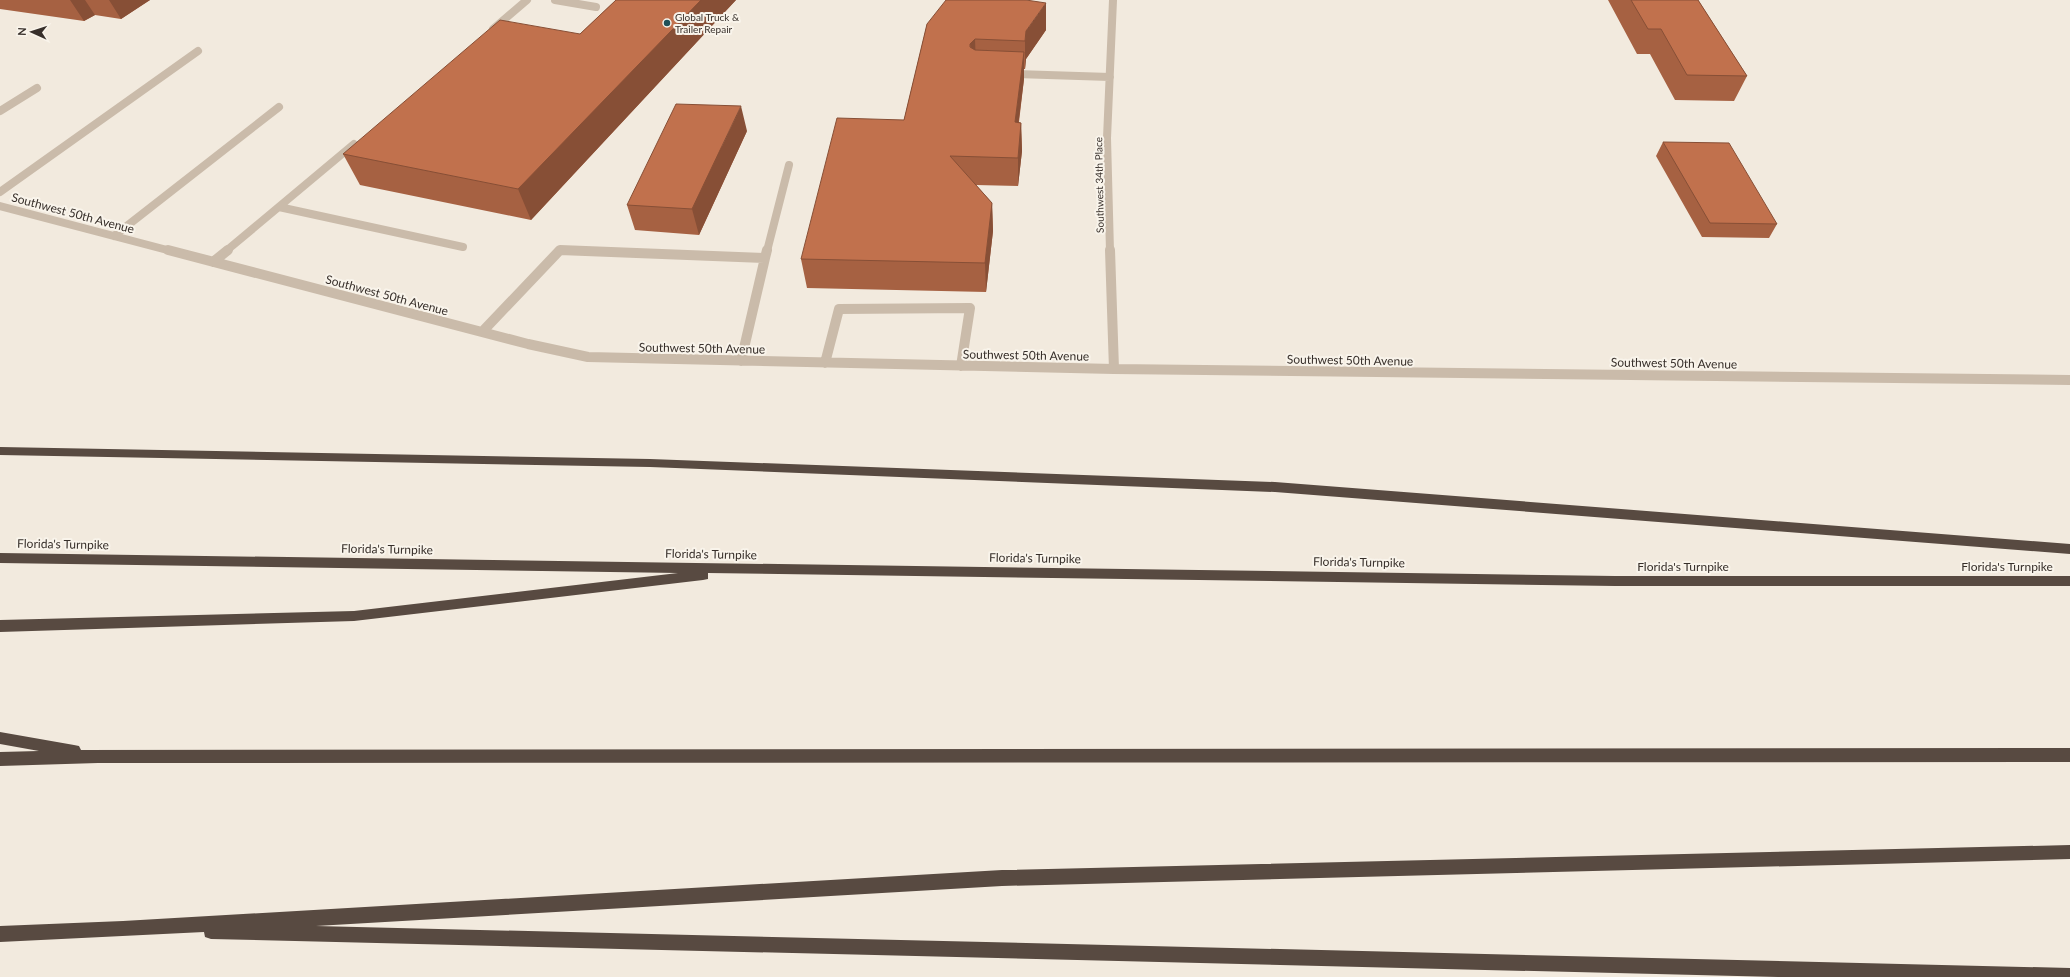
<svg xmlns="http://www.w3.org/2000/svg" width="2070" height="977" font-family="Lato,sans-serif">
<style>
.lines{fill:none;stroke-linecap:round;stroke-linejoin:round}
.minor-far1{stroke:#cabbaa;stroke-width:8}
.minor{stroke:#cabbaa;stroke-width:10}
.highway{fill:#584a41;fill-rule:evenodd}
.wall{fill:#a66142}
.shaded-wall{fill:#874f36}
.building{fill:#c1714d;stroke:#874f36}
.poi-dot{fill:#205058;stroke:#f9f4eb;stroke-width:1.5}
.labels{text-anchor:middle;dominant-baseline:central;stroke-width:4;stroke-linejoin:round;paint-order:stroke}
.far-poi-label{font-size:10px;fill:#372f2a;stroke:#f9f4eb;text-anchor:start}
.far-street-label{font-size:10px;fill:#372f2a;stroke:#f9f4eb}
.street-label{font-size:12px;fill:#372f2a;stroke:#f9f4eb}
</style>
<rect width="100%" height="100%" fill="#f2eade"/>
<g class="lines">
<path class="minor-far1" d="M555,0L596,7
M493,29L527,0
M1012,74L1110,77
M0,111L37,88
M0,192L198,51
M0,206L171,251
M279,207L463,247
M114,236L279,107
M226,251L354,144
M559,251H580
M767,251L789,165
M1110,251L1107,138L1113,0"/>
<path class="minor" d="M168,250L528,344L588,357L1114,369L2070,380
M1110,250L1114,369
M765,258L767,250
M213,262L228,250
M482,332L560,250L765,258L741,361
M825,363L839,309L970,308L961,366"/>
<path class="highway" d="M0,447L650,459L1275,482L2070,544V554L1275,492L650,467L0,455Z
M0,553L1615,576H2070V586H1615L708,573V579L703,580L354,621L0,632V620L354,611L678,573L0,563Z
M0,732L74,745L79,746L81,750L2070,748V762L98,763L0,766V752L39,751L0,744Z
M2070,845V859L1002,886L316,926L2070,968V977H1778L211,939L205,937L204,932L0,942V926L123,921L1002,870Z"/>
</g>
<path class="wall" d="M0,0H150L121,19L95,15L84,21L0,9Z
M616,0H736L531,220L360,185L343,154L580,34Z
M1608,0H1698L1747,76L1734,101L1675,100L1650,54H1637Z
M927,24L1046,30L1026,59L1025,69H1024V79L1019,122L1021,123L1022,151L1018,186L976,185L992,203L993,231L986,292L807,288L801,259L904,120Z
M747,131L699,235L635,230L627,205Z
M1663,142L1777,224L1769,238L1702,237L1656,156Z"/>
<path class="shaded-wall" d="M70,0H85L95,15L84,21Z
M109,0H150L121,19Z
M701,0H736L531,220L518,189Z
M1046,3V30L1026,59L1025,69V41L1026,31Z
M975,39L976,67L970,44Z
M1024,52V79L1015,150V122Z
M741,106L747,131L699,235L692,209Z
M1021,123L1022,151L1018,186V158Z
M992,203L993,231L986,292L985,263Z"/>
<path class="building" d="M616,0H701L518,189L343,154L500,20L580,34Z
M946,0H1026L1046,3L1026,31L1025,41L975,39L970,44V47L975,50L1024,52L1015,122L1021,123L1018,158L950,156L992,203L985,263L801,259L837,118L904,120L927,24Z
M1631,0H1698L1747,76L1687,75L1661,29H1648Z
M676,104L741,106L692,209L627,205Z
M1663,142L1729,143L1777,224L1710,223Z"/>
<circle class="poi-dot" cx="667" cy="23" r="4"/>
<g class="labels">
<g class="far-poi-label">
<text x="675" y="17">Global Truck &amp;<tspan x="675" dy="12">Trailer Repair</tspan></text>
</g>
<g class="far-street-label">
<text transform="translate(1099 185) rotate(-91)">Southwest 34th Place</text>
</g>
<g class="street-label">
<text transform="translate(73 213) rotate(15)">Southwest 50th Avenue</text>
<text transform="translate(387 295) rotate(15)">Southwest 50th Avenue</text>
<text transform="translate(702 348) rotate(1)">Southwest 50th Avenue</text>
<text transform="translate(1026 355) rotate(1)">Southwest 50th Avenue</text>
<text transform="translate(1350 360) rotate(1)">Southwest 50th Avenue</text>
<text transform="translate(1674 363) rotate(1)">Southwest 50th Avenue</text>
<text transform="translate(63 544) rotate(1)">Florida's Turnpike</text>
<text transform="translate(387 549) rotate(1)">Florida's Turnpike</text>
<text transform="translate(711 554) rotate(1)">Florida's Turnpike</text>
<text transform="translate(1035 558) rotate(1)">Florida's Turnpike</text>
<text transform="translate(1359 562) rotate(1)">Florida's Turnpike</text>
<text x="1683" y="566">Florida's Turnpike</text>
<text x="2007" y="566">Florida's Turnpike</text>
</g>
</g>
<g transform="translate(32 32) rotate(273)" stroke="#f9f4eb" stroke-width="3" paint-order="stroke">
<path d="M0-3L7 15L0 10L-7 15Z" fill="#372f2a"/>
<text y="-6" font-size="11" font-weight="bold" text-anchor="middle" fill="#372f2a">N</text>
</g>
</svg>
